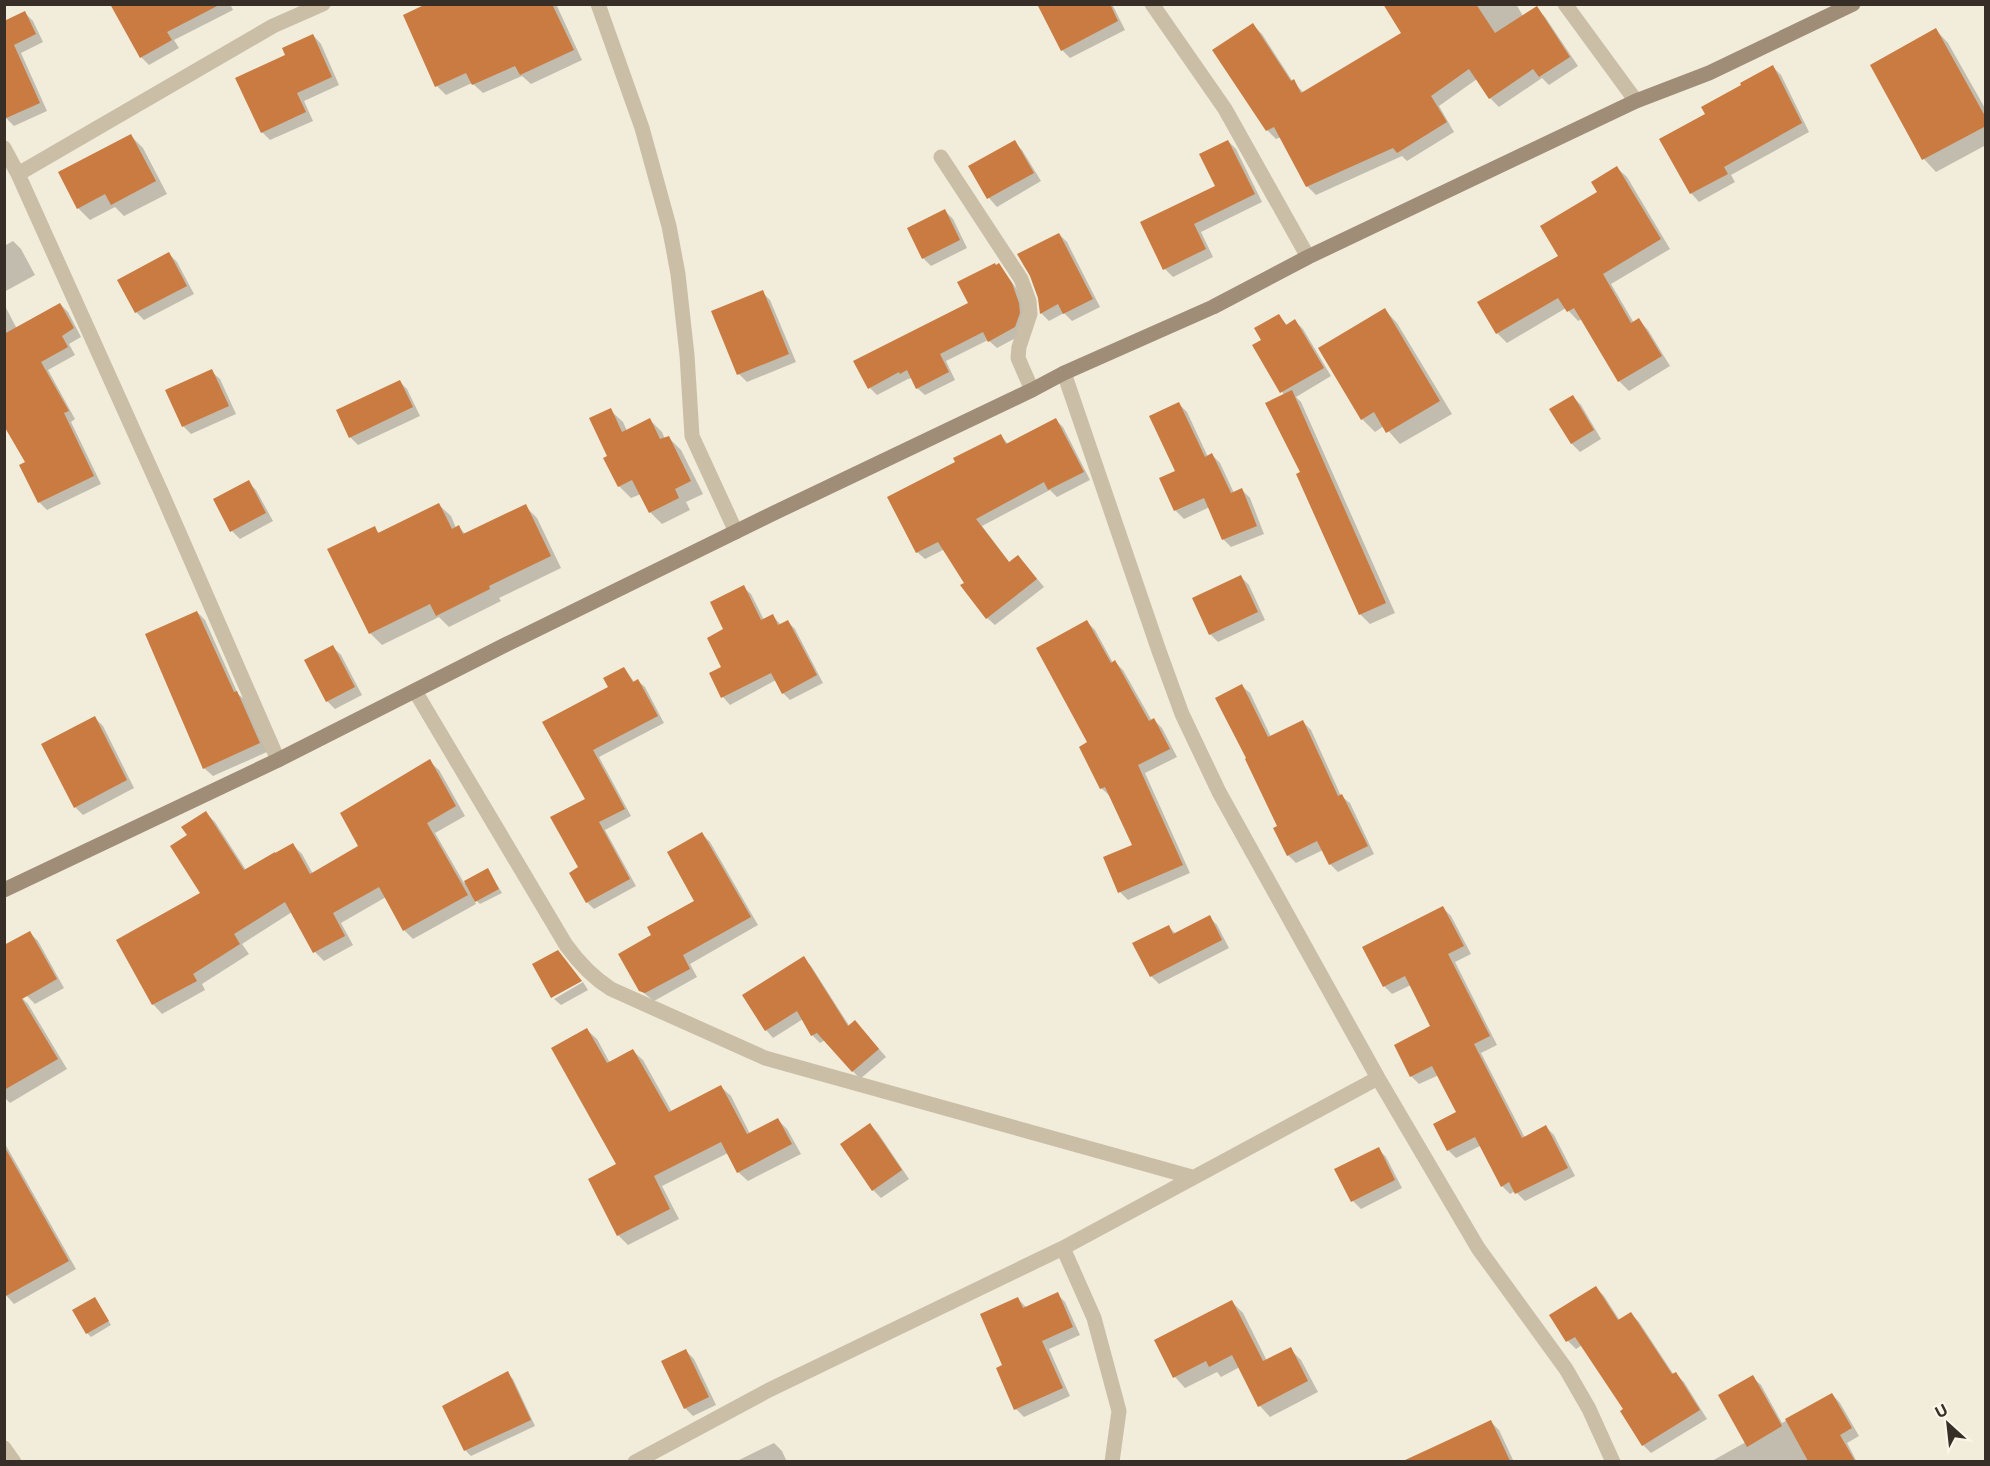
<svg xmlns="http://www.w3.org/2000/svg" width="1990" height="1466" font-family="'Open Sans',sans-serif">
<style>
.shadow{fill:#0003}
.building{fill:#ca7b41}
.lines{fill:none;stroke-linecap:round;stroke-linejoin:round}
.street{stroke:#cbbea6;stroke-width:15}
.secondary{stroke:#9f8d77;stroke-width:15}
</style>
<rect width="100%" height="100%" fill="#f2ecda"/>
<path class="shadow" d="M111,4H230L233,10L174,40L179,48L149,65L141,57Z
M430,4H556L582,60L531,84L522,76L483,93L472,83L446,95L437,86Z
M1039,4H1112L1125,30L1070,58L1062,50Z
M1384,4H1516L1523,16L1536,7L1545,17L1578,66L1549,85L1542,78L1499,107L1490,98L1477,79L1439,106L1454,132L1407,161L1402,156L1316,195L1307,186L1281,137L1276,139L1267,130L1253,25L1262,34L1293,82L1304,93L1403,34Z
M25,13L33,21L43,42L21,53L47,111L14,126L6,118L4,23Z
M1936,30L1948,43L1986,110V145L1936,172L1924,159L1872,65Z
M313,35L321,44L339,85L304,101L313,121L270,140L262,132L287,56Z
M1773,67L1781,75L1809,132L1731,175L1735,182L1699,202L1691,193L1661,139L1707,114Z
M130,135L143,148L167,194L124,216L115,207L90,220L78,208Z
M1228,141L1236,149L1262,202L1201,232L1213,257L1173,277L1165,269L1217,186Z
M1014,142L1022,150L1041,181L997,207L989,198L970,167Z
M1617,168L1627,177L1670,249L1611,284L1634,323L1639,320L1648,330L1670,366L1629,391L1619,381L1582,319L1578,321L1566,308L1507,343L1497,333L1560,256Z
M945,211L953,219L967,248L931,266L923,258Z
M1059,234L1067,242L1100,307L1072,321L1064,313L1049,321L1041,313Z
M13,241L21,249L35,275L4,292V243L6,245Z
M169,254L177,262L194,294L144,320L136,312Z
M999,265L1019,292L1026,312L1023,334L997,348L988,340L946,361L955,380L925,395L917,388L912,378L908,379L877,395L870,388L970,304Z
M762,292L770,300L796,362L747,382L739,374Z
M4,304L17,329L60,304L68,312L81,337L69,344L75,355L48,370L75,419L71,422L101,484L47,510L39,502L4,394Z
M1385,310L1397,323L1452,414L1400,444L1384,426L1375,432L1362,419L1320,348Z
M1279,316L1288,326L1295,321L1303,329L1331,376L1296,397L1301,402L1395,613L1370,624L1360,614L1302,473L1284,395L1254,346L1263,340Z
M211,371L220,379L236,414L191,434L183,426Z
M399,381L407,389L420,416L358,445L350,437Z
M1573,397L1581,405L1601,439L1580,452L1572,444L1552,409Z
M1179,404L1187,412L1208,457L1212,455L1220,463L1234,493L1242,490L1250,498L1264,534L1231,547L1223,539L1210,507L1184,519L1176,511L1161,479L1177,472Z
M610,410L623,422L627,431L650,420L662,432L665,439L668,437L681,450L703,494L686,502L690,510L662,524L650,512L641,494L631,498L619,486L609,457Z
M1056,420L1063,427L1090,480L1057,497L1050,490L982,526L1010,563L1025,564L1044,587L995,625L987,618L945,549L925,559L917,552L957,463L1001,436L1009,445Z
M248,482L256,490L273,521L240,539L232,531Z
M439,505L451,516L456,528L459,527L466,535L525,506L537,518L561,568L499,598L501,601L449,627L439,617L382,645L370,633L374,528L380,534Z
M1241,577L1249,585L1265,620L1218,642L1210,634Z
M743,587L751,594L764,620L773,616L781,625L788,622L795,629L823,683L790,700L783,693L776,680L730,705L723,697L711,674L723,667L725,630Z
M197,612L205,620L238,694L245,700L267,752L213,776L204,768Z
M1087,622L1095,630L1113,663L1115,662L1123,670L1152,721L1154,720L1162,728L1177,757L1145,773L1190,873L1128,900L1120,892L1134,845L1110,796L1101,788L1089,743Z
M333,647L341,655L362,695L335,709L327,701Z
M624,668L635,683L638,681L645,687L664,723L599,757L631,816L605,830L636,886L594,909L587,902L580,868L587,800L544,722L610,687Z
M1242,686L1250,693L1271,737L1303,722L1311,730L1341,796L1350,803L1374,854L1338,872L1330,864L1323,850L1296,863L1288,855L1279,827Z
M95,718L103,726L134,788L83,815L75,807Z
M429,761L439,770L465,816L435,833L464,883L488,870L502,893L480,904L473,898L476,904L413,939L404,930L386,897L341,923L353,945L324,961L315,952L292,912L242,944L249,954L202,984L205,990L162,1014L153,1004L202,893L189,836L206,813L215,822L246,870L293,845L302,854L313,874L361,846Z
M702,834L710,842L758,925L690,964L697,977L654,1001L640,990L654,936L696,902Z
M1443,908L1451,916L1471,954L1455,962L1497,1045L1481,1053L1525,1138L1546,1127L1554,1135L1575,1176L1525,1201L1515,1191L1510,1194L1502,1186L1482,1145L1456,1158L1448,1150L1458,1113L1439,1075L1419,1084L1411,1076L1432,1027L1411,985L1392,994L1384,986Z
M1209,917L1217,925L1229,948L1159,984L1151,976L1169,927L1176,934Z
M30,933L38,941L64,988L35,1004L27,996Z
M803,958L811,966L850,1027L862,1029L886,1057L860,1079L825,1040L820,1043L812,1035L803,1019L773,1038L766,1030Z
M583,982L588,990L561,1005L554,999Z
M18,994L28,1004L67,1069L10,1103L4,1097V1002Z
M587,1030L597,1039L610,1063L633,1051L643,1060L672,1112L721,1087L731,1096L750,1134L778,1120L787,1129L801,1154L748,1181L738,1172L728,1153L662,1186L679,1219L628,1245L618,1235V1165Z
M870,1125L878,1133L909,1179L881,1198L873,1190Z
M4,1142L76,1269L14,1304L4,1293Z
M1378,1149L1386,1157L1402,1188L1361,1209L1353,1201L1337,1170Z
M1596,1288L1604,1296L1620,1321L1631,1314L1639,1322L1674,1375L1676,1374L1684,1382L1707,1419L1651,1453L1643,1445L1625,1410L1582,1345L1576,1349L1568,1341L1551,1316Z
M1057,1294L1065,1302L1080,1335L1049,1349L1070,1396L1024,1417L1016,1409L1004,1366L1018,1299L1027,1308Z
M95,1299L111,1325L91,1337L87,1333Z
M1232,1302L1243,1313L1267,1361L1290,1349L1301,1360L1318,1392L1270,1417L1260,1406L1240,1367L1221,1377L1217,1372L1185,1388L1175,1377L1156,1341Z
M686,1351L694,1359L716,1405L693,1416L685,1408Z
M507,1373L513,1379L535,1426L471,1456L466,1451L444,1406Z
M1752,1377L1761,1385L1782,1423L1832,1394L1840,1403L1859,1436L1847,1443L1857,1462H1710L1746,1442Z
M1491,1422L1499,1430L1514,1462H1429L1425,1453Z
M774,1443L782,1451L787,1462H740L739,1460Z"/>
<path class="building" d="M110,4H221L167,32L172,40L140,58Z
M426,4H552L574,50L520,75L515,66L472,85L466,73L435,87L403,15Z
M1037,4H1110L1118,21L1061,51Z
M1383,4H1476L1495,33L1537,6L1570,57L1539,77L1533,69L1489,99L1469,69L1431,96L1447,122L1397,153L1393,148L1306,187L1274,127L1266,131L1212,50L1253,23L1291,81L1294,79L1301,93L1401,33Z
M25,11L36,34L14,45L40,103L4,119V21Z
M1936,28L1986,118V126L1922,160L1870,65Z
M313,34L332,77L297,93L306,112L261,133L235,78L285,55L282,48Z
M1773,65L1802,123L1724,167L1728,174L1690,194L1659,139L1705,114L1701,107L1741,85L1740,83Z
M131,134L156,181L111,205L105,194L77,209L58,172Z
M1015,140L1034,173L987,199L968,166Z
M1228,140L1255,194L1194,224L1206,249L1163,270L1140,222L1215,186L1199,154Z
M1617,166L1661,239L1603,274L1631,323L1639,318L1662,356L1618,382L1574,308L1567,312L1558,298L1496,334L1477,302L1558,256L1540,226L1597,192L1591,182Z
M945,209L960,240L922,259L907,228Z
M1059,233L1093,299L1063,314L1058,304L1040,314L1038,298L1030,276L1017,254Z
M169,252L187,286L135,313L117,280Z
M995,263L996,265L999,263L1012,283L1019,303L1020,313L1015,327L988,342L983,332L940,354L949,372L916,389L907,370L900,374L899,372L868,389L853,361L968,303L957,282Z
M763,290L789,354L737,375L711,311Z
M60,303L74,328L62,336L68,347L41,362L69,411L64,413L94,476L38,503L19,465L25,462L4,426V334Z
M1385,308L1440,401L1386,433L1374,412L1361,420L1318,348Z
M1279,314L1286,325L1295,319L1324,368L1280,393L1252,345L1261,340L1254,328Z
M212,369L229,406L182,427L165,390Z
M400,380L413,407L349,438L336,410Z
M1292,390L1386,603L1359,615L1296,474L1300,472L1265,403Z
M1573,395L1594,430L1571,444L1549,409Z
M1179,402L1205,457L1212,453L1231,493L1242,488L1257,526L1222,540L1204,498L1174,511L1159,478L1175,471L1149,416Z
M611,408L622,432L650,418L660,439L669,436L691,481L675,489L679,498L649,513L632,480L618,487L603,458L607,456L589,418Z
M1056,418L1084,472L1048,490L1044,482L976,519L1009,562L1018,555L1037,579L986,619L960,585L964,583L938,542L916,553L887,497L955,462L953,458L1001,434L1006,444Z
M249,480L266,513L230,532L213,499Z
M439,503L452,529L459,525L463,534L526,504L551,556L489,586L490,589L436,616L430,604L369,634L327,549L375,526L378,533Z
M1241,575L1258,612L1209,635L1192,598Z
M744,585L761,620L773,614L778,625L788,620L817,675L782,694L771,673L721,698L709,673L721,667L707,638L723,629L710,602Z
M197,611L234,692L237,691L260,743L203,769L145,634Z
M1087,620L1111,663L1115,660L1149,721L1154,718L1170,749L1138,765L1183,865L1118,893L1103,857L1132,845L1105,787L1100,789L1079,747L1087,742L1036,648Z
M333,645L355,687L326,702L304,660Z
M624,667L633,682L638,679L658,716L593,750L625,809L599,822L630,879L586,903L569,873L578,867L550,817L585,799L542,722L608,687L603,678Z
M1242,684L1268,737L1303,720L1338,796L1342,794L1368,846L1329,865L1317,841L1287,856L1273,828L1277,826L1245,759L1246,758L1215,698Z
M95,716L127,780L74,808L41,744Z
M430,759L456,806L427,823L468,895L403,931L379,887L333,913L345,936L313,953L285,902L234,934L240,944L193,974L197,981L152,1005L116,940L200,893L170,846L187,835L181,827L206,811L244,870L275,852V853L293,843L310,874L358,846L340,813Z
M702,832L751,917L683,955L690,969L645,993L639,991L618,954L651,935L647,927L694,901L667,852Z
M488,868L499,889L475,902L464,881Z
M1443,906L1464,946L1448,954L1490,1036L1474,1044L1522,1138L1546,1125L1568,1168L1515,1194L1509,1182L1501,1187L1475,1137L1447,1151L1433,1124L1456,1112L1432,1066L1410,1077L1394,1045L1430,1026L1405,976L1383,987L1362,947Z
M1210,915L1222,940L1150,977L1132,943L1169,925L1173,934Z
M30,931L57,979L22,999L58,1059L4,1090V945Z
M558,950L582,981L551,998L532,964Z
M804,956L848,1026L855,1020L879,1049L852,1072L817,1033L811,1036L797,1011L765,1031L742,995Z
M587,1028L607,1063L633,1049L669,1112L721,1085L747,1134L778,1118L792,1144L737,1173L721,1142L654,1176L670,1209L617,1236L588,1179L616,1164L551,1048Z
M870,1123L902,1170L872,1191L840,1144Z
M4,1146L69,1261L4,1297Z
M1379,1147L1395,1180L1351,1202L1334,1169Z
M1596,1286L1618,1320L1631,1312L1672,1374L1676,1372L1700,1410L1642,1446L1620,1411L1623,1409L1575,1337L1566,1342L1549,1315Z
M1058,1292L1073,1327L1042,1341L1063,1388L1014,1410L996,1368L1002,1365L980,1314L1018,1297L1023,1308Z
M95,1297L109,1321L86,1334L72,1310Z
M1232,1300L1263,1361L1291,1347L1308,1381L1258,1407L1232,1355L1209,1367L1206,1361L1173,1378L1154,1340Z
M686,1349L709,1397L684,1409L661,1361Z
M508,1371L531,1420L464,1451L442,1406Z
M1753,1375L1782,1426L1747,1447L1718,1395Z
M1832,1393L1852,1428L1840,1435L1855,1461H1808L1785,1419Z
M1491,1420L1510,1461H1403L1457,1436Z"/>
<g class="lines">
<path class="street" d="M598,4L642,128L669,226L678,274L687,355L692,436L736,532
M1152,4L1225,109L1308,257
M1565,4L1636,101
M4,148L18,174L163,496L278,760
M941,157L1021,279L1029,301L1030,314L1019,347L1018,358L1032,390
M18,174L273,26L323,4
M1064,373L1159,651L1182,714L1219,792L1378,1078L1478,1248L1566,1369L1589,1409L1613,1462
M415,691L566,945C579,963 592,977 611,989L765,1058L1192,1177
M1063,1248L1094,1318L1119,1411L1112,1462
M4,1448L14,1462
M635,1462L769,1390L1063,1248L1378,1078"/>
<path class="secondary" d="M4,890L278,760L505,645L774,513L1032,390L1064,373L1213,307L1308,257L1636,101L1709,73L1853,4"/>
</g>
<rect width="1990" height="1466" fill="none" stroke="#372f27" stroke-width="12"/>
<g transform="translate(1948 1424) rotate(333)" stroke="#faf5e7" stroke-width="4.5" paint-order="stroke">
<path d="M0-4.5L10 22L0 15L-10 22Z" fill="#372f27"/>
<text y="-9" font-size="16" font-weight="bold" text-anchor="middle" fill="#372f27">U</text>
</g>
</svg>
